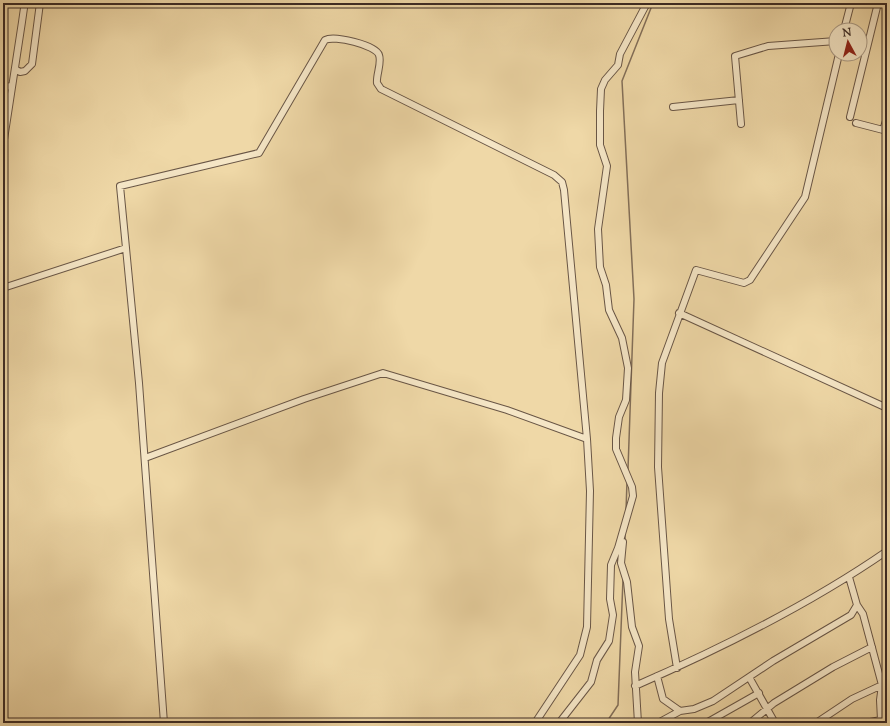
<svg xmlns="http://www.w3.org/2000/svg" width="890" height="726" font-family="'Sorts Mill Goudy',serif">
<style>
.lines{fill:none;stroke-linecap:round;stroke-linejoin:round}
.stream{stroke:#836f59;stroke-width:1.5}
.minor-casing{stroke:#695646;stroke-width:8}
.minor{stroke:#f5e6c6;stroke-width:6}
</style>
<rect width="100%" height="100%" fill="#efd8a7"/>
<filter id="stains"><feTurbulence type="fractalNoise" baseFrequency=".005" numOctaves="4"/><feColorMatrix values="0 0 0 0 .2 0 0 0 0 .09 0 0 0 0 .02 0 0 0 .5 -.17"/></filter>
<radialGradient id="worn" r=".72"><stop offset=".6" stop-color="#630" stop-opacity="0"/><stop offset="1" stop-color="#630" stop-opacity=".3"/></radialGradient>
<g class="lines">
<path class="stream" d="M628,469L634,299L622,81L653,3
M626,511L627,481
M625,541V533
M606,723L618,705L623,579"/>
<g class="minor-casing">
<path id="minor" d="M844,30L851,3
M15,69L20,72L25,71L32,64L40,3
M3,87L12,86
M673,107L739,100
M850,117L878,3
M856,123L887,131
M741,124L735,56L768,46L836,41
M883,130L887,118
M3,146L22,22L24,8L23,3
M126,248L139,383L164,723
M3,288L126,248L120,186L259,153L325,40C334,35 376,45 379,55C382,63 376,75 377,83L381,89L554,175L562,182L564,190L587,439L507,410L383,373L304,399L145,458
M679,313L887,408
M623,542L621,563L627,582L632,627L639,646L635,672L638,723
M849,577L857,605L863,614L882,685L880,700L881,720L885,723
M677,668L669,619L658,467L659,393L662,363L696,270L744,283L750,280L805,197L839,54
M657,676L663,699L680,711
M749,677L775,723
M635,686C722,648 809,605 887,551
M95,723H99
M535,723L580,655L587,627L590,491L587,439
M559,723L591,682L597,660L609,641L613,615L610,599L611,565L618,548L633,496L632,487L616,449V438L619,417L626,400L628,368L622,338L609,310L606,285L600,267L598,229L607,166L600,145V111L601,89L605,80L618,65L620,54L647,3
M658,723L680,711L694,709L713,701L773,661L851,615L857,605
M706,723L759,693
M750,723L774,703L833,667L872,647
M816,723L852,699L882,685
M865,723L881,720"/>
</g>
<use href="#minor" class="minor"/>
</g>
<rect width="890" height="726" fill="none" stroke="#efd8a7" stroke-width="16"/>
<rect x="4" y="4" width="882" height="718" fill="none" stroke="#3c2b25" stroke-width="2"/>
<rect x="8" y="8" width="874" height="710" fill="none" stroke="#3c2b25"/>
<g transform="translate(848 42) rotate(353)"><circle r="19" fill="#f5e6c6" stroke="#ab9b86"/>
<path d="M0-3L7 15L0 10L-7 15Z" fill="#8f2418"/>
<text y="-6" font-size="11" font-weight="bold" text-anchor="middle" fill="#3c2b25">N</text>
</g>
<rect width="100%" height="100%" filter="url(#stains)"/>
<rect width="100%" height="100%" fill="url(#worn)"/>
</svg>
